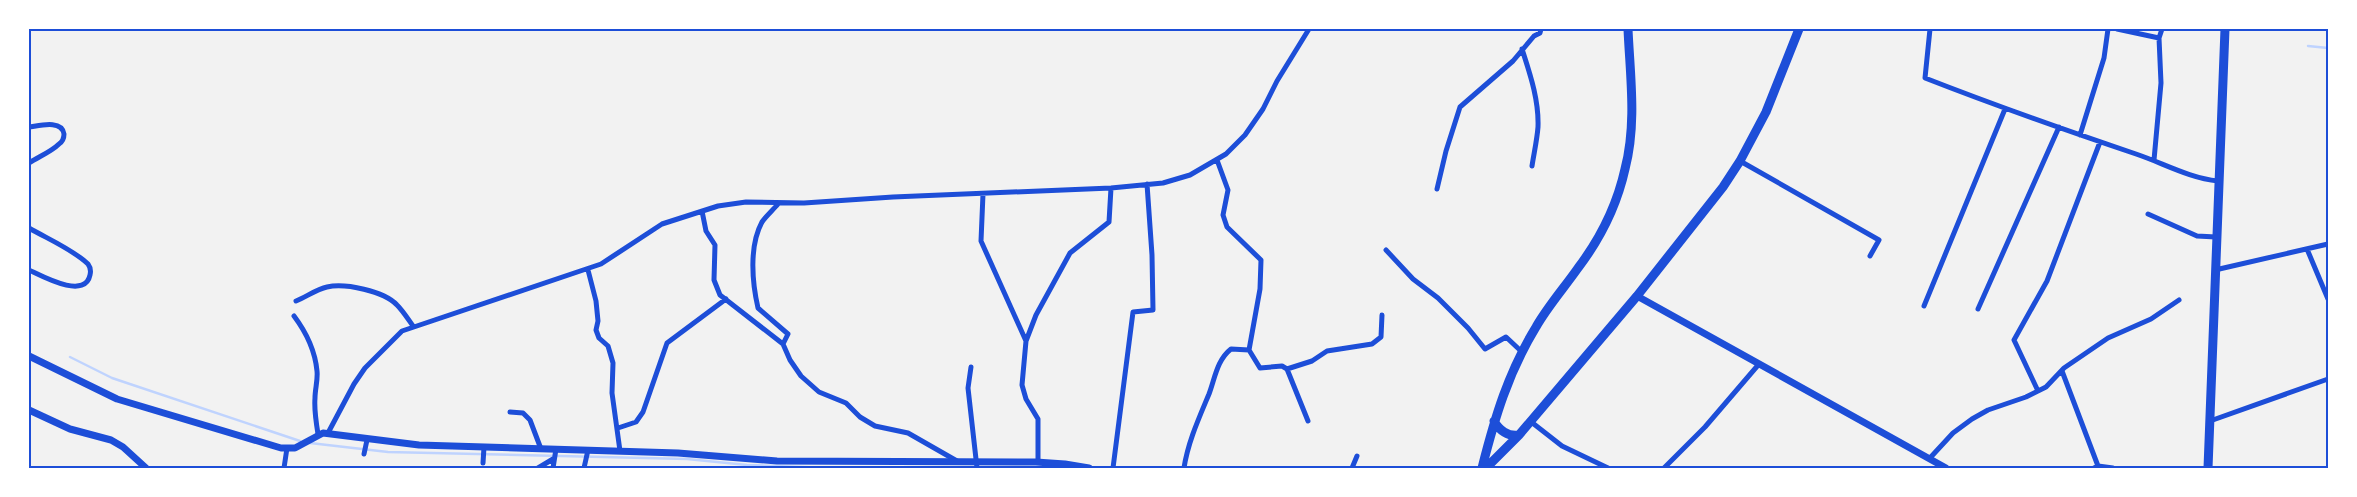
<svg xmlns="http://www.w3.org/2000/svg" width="2357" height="497" font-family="'Golos Text',sans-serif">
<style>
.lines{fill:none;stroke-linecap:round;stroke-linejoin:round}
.stream{stroke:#bfd3fe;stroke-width:2.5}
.minor{stroke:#1d4ed8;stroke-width:5}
.tertiary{stroke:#1d4ed8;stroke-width:7}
.primary{stroke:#1d4ed8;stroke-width:9}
.neatline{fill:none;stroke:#1d4ed8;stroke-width:2}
</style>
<rect width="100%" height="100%" fill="#f2f2f2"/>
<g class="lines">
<path class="stream" d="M2308,46L2328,48
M70,357L112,378L300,441
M310,443L388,452L687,459L747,465L829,468"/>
<path class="minor" d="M1930,29L1925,78C1994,105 2065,130 2136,154C2163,163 2189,178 2218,181
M2117,29L2159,38
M1522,49C1530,74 1539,100 1538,127C1537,140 1534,153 1532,166
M29,127C38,126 62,119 64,134C64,138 62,142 59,144C51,152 38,157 29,163
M2080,135L2104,58L2108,29
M2154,160L2161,83L2159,38L2162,29
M1740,161L1879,240L1870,256
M1437,189L1446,151L1460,107L1513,61L1534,36L1540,33L1541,29
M983,194L981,241L1026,341
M778,204C773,210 766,216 762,222C749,246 752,282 758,308L788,334L783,344
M702,211L706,231L715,245L714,280L720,295L783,344L790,360L801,376L819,392L846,403L860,417L875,426L908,433L957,461
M2148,214L2197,236L2216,237
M29,228C46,238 74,250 88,264C91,268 91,271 90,275C85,300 42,276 29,270
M2307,249L2328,299
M1386,250L1413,279L1438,298L1468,328L1485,349L1506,337L1522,352
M588,270L596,301L598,321L596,330L599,338L608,346L613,363L612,393L620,451
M2215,270L2328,244
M296,301C306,297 317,289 327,287C345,283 384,291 397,305C403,311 408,319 413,326
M1924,306L2005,109
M1978,309L2059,127
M294,316C306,332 315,350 317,371C318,380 315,389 315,398C314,410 316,422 318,434
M1249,350L1260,368L1282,366L1287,369L1308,421
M971,367L968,388L977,468
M1287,369L1312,361L1327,351L1372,344L1381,337L1382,315
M2062,371L2098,466
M2038,391L2014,340L2047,281L2100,142
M510,412L523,413L530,420L541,449
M1530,421L1562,446L1608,468
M2210,421L2328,379
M618,428L636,422L643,412L667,343L726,299
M328,433L354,384L365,368L402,331L601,264L662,224L718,206L746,202L804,203L893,197L1111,188L1163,183L1190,175L1226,154L1245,135L1263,109L1277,81L1309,29
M364,454L367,440
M1929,459L1953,433L1972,419L1988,410L2026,397L2046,387L2064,368L2108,338L2151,319L2179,300
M1038,462V419L1026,399L1022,385L1026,341L1036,315L1070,253L1109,222L1111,188
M483,463L484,447
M284,468L287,448
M538,468L553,459
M553,468L556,449
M584,468L588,450
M1113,468L1133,312L1153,310L1152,255L1147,184
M1184,468C1188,442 1199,418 1209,394C1215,378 1217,360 1231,349L1249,350L1260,289L1261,260L1227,227L1223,215L1228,190L1217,160
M1352,468L1357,456
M1664,468L1705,427L1759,364
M2094,468L2098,466L2113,468"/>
<path class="tertiary" d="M1637,296L1946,468
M29,356L117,399L281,448H295L323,433L419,445L678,453L777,461L1036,462L1065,464L1089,468
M29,410L70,429L111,440L123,447L146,468"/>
<path class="primary" d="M1494,421C1499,430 1508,437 1519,435
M1482,468C1495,417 1508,373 1536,327C1548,306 1564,288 1578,268C1600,239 1617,205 1625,169C1637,123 1630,75 1628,29
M1486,468L1519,435L1637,296L1723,187L1740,161L1766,112L1799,29
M2208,468L2225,29"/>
</g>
<rect width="2357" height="497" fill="none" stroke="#ffffff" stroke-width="60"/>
<rect x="30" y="30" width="2297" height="437" class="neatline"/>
</svg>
